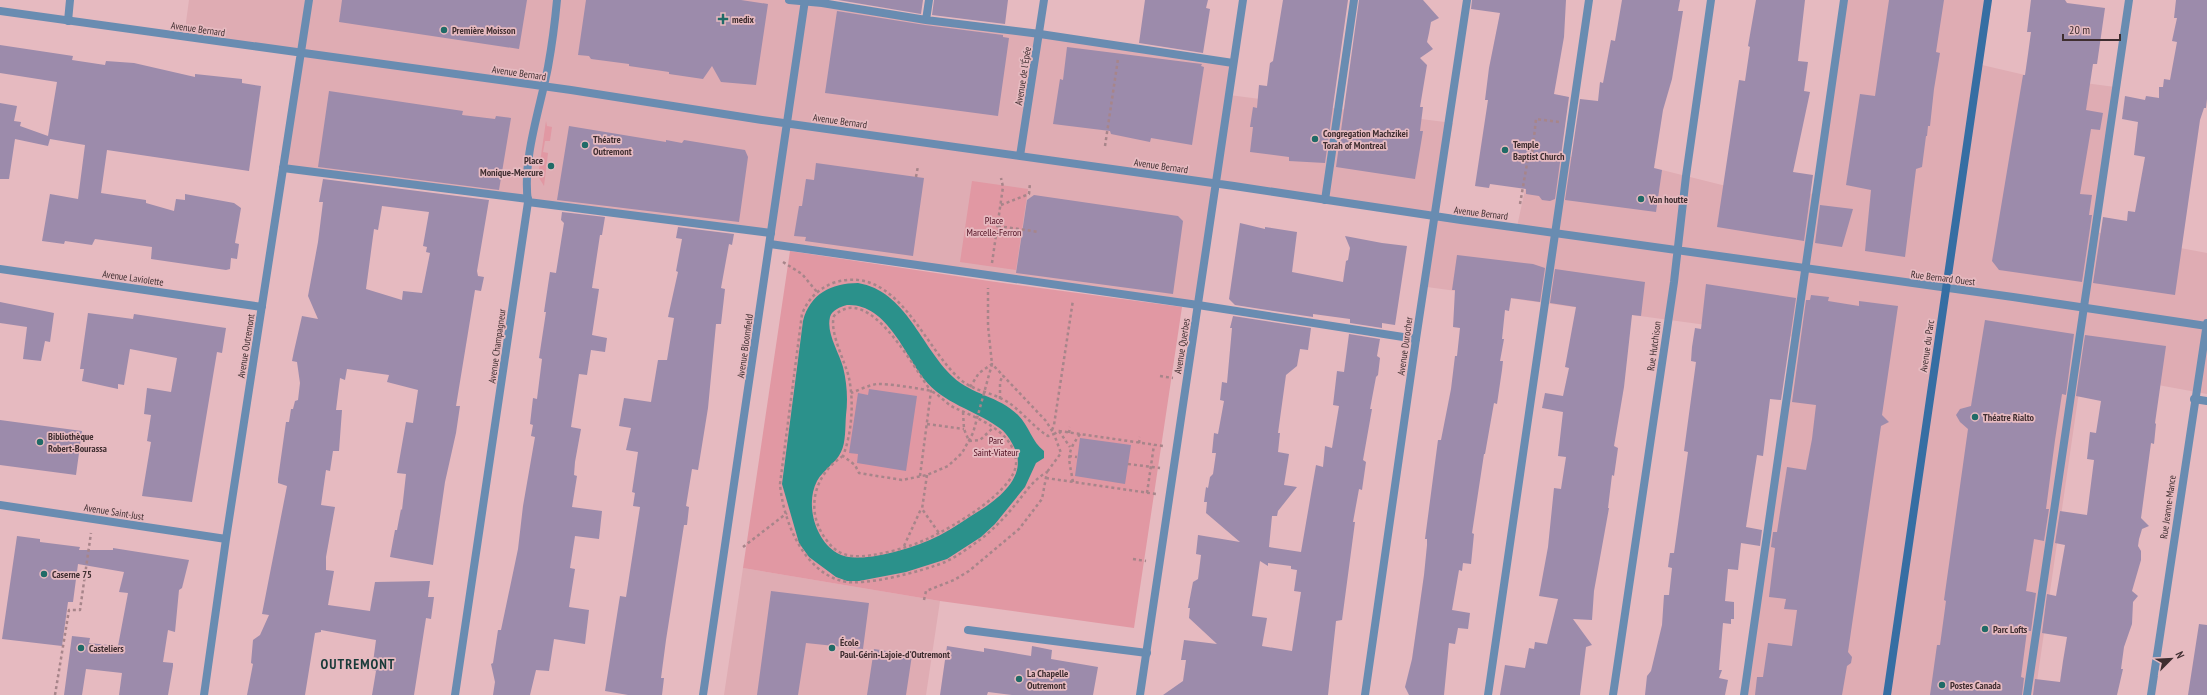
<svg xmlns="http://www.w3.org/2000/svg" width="2207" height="695" font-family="'PT Sans Narrow',sans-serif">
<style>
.built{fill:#dfacb3}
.green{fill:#e198a3}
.water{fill:#2b918b;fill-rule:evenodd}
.building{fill:#9c8bab;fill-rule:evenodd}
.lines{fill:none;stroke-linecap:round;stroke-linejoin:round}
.path{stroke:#a7858a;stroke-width:2.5;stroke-dasharray:3 3;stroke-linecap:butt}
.service{stroke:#698cb1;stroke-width:8}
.minor{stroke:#698cb1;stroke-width:8}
.secondary{stroke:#366ea3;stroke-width:8}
.poi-dot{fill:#206b67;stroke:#e6bac0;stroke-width:1.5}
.labels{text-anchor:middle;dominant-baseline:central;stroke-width:3.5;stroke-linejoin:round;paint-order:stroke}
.poi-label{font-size:10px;font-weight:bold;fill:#3f2e30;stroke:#e6bac0;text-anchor:start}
.street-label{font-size:10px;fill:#3f2e30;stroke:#e6bac0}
.park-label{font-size:10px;fill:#4f0d20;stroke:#e6bac0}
.district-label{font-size:14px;font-weight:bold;letter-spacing:1px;fill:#193b39;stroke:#e6bac0}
</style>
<rect width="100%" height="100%" fill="#e6bac0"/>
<path class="built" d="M189,0H791L1233,63L1229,95L1453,123L1435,216L1517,227L1534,147L1563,126L1562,154L1575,158L1662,170L1722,185L1815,194L1844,0H1992L1982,65L2025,75L2115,87L2095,232L2207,253V394L2082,371L2035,695H1744L1795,337L1427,287L1434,221L1419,214L1217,184L1198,305L770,244L771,233L283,168L300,53L184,37Z
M743,568L940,601L926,695H724Z"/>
<path class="green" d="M546,121L547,126L552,127L550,141H545L543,152L548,153L544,186L538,176Z
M972,181L1028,189L1016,270L960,262Z
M790,251L989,281L1182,307L1134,628L940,601L743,568Z"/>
<path class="water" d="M858,283C906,291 921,347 953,377C972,395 999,396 1018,415C1029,426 1032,442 1044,451V458L1036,463L1025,487L995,524L981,537L947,559L906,572L859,581H847L836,577L809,557L799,543L782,484L803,321C810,294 831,283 858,283ZM847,305C886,303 904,353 924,379C944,404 973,409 998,427C1006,432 1010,439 1014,447C1028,475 1001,497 979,511C964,520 950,531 934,538C914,548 857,566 837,553C815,540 805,504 817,481C823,470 836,463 841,452C846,442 845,427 846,415C848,400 847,383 843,367C839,352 826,333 830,317C832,310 840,307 847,305Z"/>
<path class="building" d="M342,0H527L519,49L339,22Z
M586,0H741L768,4L756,85L721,82L712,66L703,79L669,74V72L629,66V64L591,59L589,56L578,55Z
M838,0H923L921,14Z
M934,0H1008L1005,24L932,15Z
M1145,0H1208L1206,8L1210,9L1203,53L1139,43Z
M1283,0H1348L1325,163L1289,161V157L1250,152L1253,127H1250L1253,107L1257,108L1259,85L1267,86L1270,63L1273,61Z
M1359,0H1423L1439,18L1431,22L1429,33L1427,42L1433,49L1420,58L1427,65L1420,107H1423L1420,131H1423L1415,179L1336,167Z
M1472,0H1566L1564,37L1554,94L1569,97L1555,199L1550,201L1542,200L1539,196L1526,194V189L1490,184L1489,188L1475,186L1488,100H1485L1489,68L1500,13L1471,9Z
M1622,0H1680L1678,11H1683L1672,79L1663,110L1654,168L1662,170L1656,212L1565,200L1580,99L1598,101L1600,82L1603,83L1611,40L1615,41Z
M1756,0H1805L1798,61L1808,62L1804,91L1810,92L1793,172L1813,175L1804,241L1717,227L1739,80L1745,81L1750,47L1748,46Z
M1889,0H1944L1936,52L1940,53L1934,89L1930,126H1928L1927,136H1926L1922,167L1916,169L1905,257L1865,251L1871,190L1846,185L1860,94L1875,96Z
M2031,0H2065L2067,3L2105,8L2097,64H2093L2086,110L2103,113L2100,130L2091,129L2080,194L2092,195L2089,215H2092L2082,282L1999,270L1992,261L2023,75H2025L2028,54L2031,32H2027Z
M2176,0H2207V99L2206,108H2204L2200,120L2175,295L2093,283L2103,217L2127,221L2128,211L2135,212L2145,157L2134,155L2138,122L2122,119L2125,96L2145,100L2146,96L2159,98V87H2163L2164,79L2170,80L2177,42L2172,41L2177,18H2174Z
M837,11L925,25L1003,35V37L1009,38L998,116L825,93Z
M0,45L73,56L72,60L105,65L106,61L134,63L195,77V74L242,79V83L261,86L249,171L107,150L101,193L146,200V203L174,211L176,199L185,200V194L234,203L241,208L235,243L239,244L237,259L231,258L230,269L226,270L151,259L152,247L95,239L92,245L65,241L64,244L42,241L50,194L78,199L85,145L50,139L48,146L15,139L9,179H0V103L17,106L14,121L21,122L20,126L48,136L57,82L0,73Z
M1067,47L1202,64L1201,66L1204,67L1192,145L1151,138L1150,142L1111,134L1110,131L1053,124L1060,79L1063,80Z
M329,91L463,111L462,115L495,119L496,116L511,118L499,190L318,167Z
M569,126L666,142V140L682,143L684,140L745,150L748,157L739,222L557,200Z
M816,163L924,178L913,256L805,241L806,237L794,236L799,206H802L806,179L814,180Z
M323,179L489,200L477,271L478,276L484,277L481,291L475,290L456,406H460L456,433L445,482L433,565L390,557L395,530H397L401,509L402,510L406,474L397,473L406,422L413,423L418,390L387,382L389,375L347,369L345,380L340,378L336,410H342L339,451H333L330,471L326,470L321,505L335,507L326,557V570L334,571L328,605L370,611L375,582L430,581L428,597H434L431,619L426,618L414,695H372L376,671L372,670L376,640L321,630V632L315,633L305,695H247L253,664L251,663L253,640L260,635L269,615L262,614L287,486L278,483V479L286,422H289L291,409H293L295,401L298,400L300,383L297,362L292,361L294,351L302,316L318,319L308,296L318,242L323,202H319ZM382,206L429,212L423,246L427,247L426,252L430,253L422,293L403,291L402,300L366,289L374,229L378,230Z
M1034,195L1178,216L1183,221L1173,294L1016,273L1027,200Z
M1820,205L1853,209L1842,247L1815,243Z
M562,212L605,217L602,235H600L592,288L599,289L592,335L607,338L605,352L591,350L587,375L579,374L571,427L581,429L575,462L574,475L577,476L572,507L602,511L599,539L575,536L570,568L575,569L569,607L589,610L585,644L554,639L549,671L536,670L530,695H493L495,682L491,664L493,663L498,630H501L518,549L523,506L535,437L531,436L533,425L530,424L533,398L537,399L542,359L539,358L546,312H544L550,272L556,273L564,223L561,220Z
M1240,223L1265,229V227L1297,232L1292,272L1343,282L1346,261L1348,260L1350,248L1345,236L1382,243L1407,246L1395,325L1382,323V328L1350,323V319L1313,314V317L1235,305L1229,299Z
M678,227L734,234L732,245L729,244L721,288L725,289L721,324H716L708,408L698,470L692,469L686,506L689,507L687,525H684L666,640L661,678H664L662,695H628L605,691L620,596L626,597L640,507L633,506L635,493L632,492L638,452L626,450L631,428L619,426L624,398L651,402L658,360H667L674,318L668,317L678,272L676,271L682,239L676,238Z
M1457,255L1533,264L1545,268L1540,302L1511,298L1509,311L1505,310L1502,339H1504L1500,361H1503L1502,370L1497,404L1494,403L1485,454H1484L1472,533L1474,534L1471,564L1463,563L1462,571L1459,570L1452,610L1470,613L1468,629L1458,628L1455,644L1449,643L1444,695H1409L1405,687L1412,659L1424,575L1427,545V539H1425L1438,440H1441L1451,389L1455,356H1457L1460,328L1453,327L1455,290H1452Z
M1555,269L1645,282L1641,316L1632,315L1624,387L1614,446L1618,448L1614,476L1612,475L1608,508H1609L1594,591L1592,620L1573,619L1592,645L1586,647L1580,695H1500L1505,665L1525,668L1529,648L1534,649L1535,642L1547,644L1558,599L1539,596L1548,547L1554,488L1561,489L1566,457L1558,456L1563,412L1542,408L1545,393L1563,396L1569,368L1565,367L1576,307L1550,303Z
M1706,284L1796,298L1781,400L1770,399L1763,456L1757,455L1746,527L1762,530L1760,546L1741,543L1738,570L1728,569L1725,601L1734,602V619H1731V624L1723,623L1719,670H1722L1719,678L1728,680L1725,695H1645L1647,676L1651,671L1662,625L1664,595H1669L1672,568L1668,567L1670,553H1674L1688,452L1684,451L1696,362L1691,361L1692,347L1695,328L1701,329Z
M1811,295L1829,297L1828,301L1859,306V301L1898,306L1882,415L1889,422L1881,426L1848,652L1852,657L1851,663L1847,666L1842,695H1755L1757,677H1763L1768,643L1792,646L1797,610L1784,609L1786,599L1769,597L1775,548L1771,547L1773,532H1777L1787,467L1806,470L1812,439L1816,405L1792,402L1806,300H1810Z
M0,302L54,313L50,342L45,341L41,361L23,359L27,327L0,323Z
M88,313L133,319L134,314L226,328L222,353L217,352L192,502L142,496L151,442L147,441L151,415L144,414L147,388L171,392L177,358L130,349L124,385L118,384V389L82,381L84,369H80Z
M1233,316L1311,328L1308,350L1300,349L1297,366L1286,375L1278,433H1280L1278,452L1289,454L1284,485L1297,487L1278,511L1277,516H1272L1269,547L1301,552L1316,465L1323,467L1325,446L1332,448L1339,406L1333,405L1337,371L1344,372L1349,334L1380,339L1377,356L1380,358L1378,375L1376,377L1370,409H1372L1363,460L1366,462L1362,490L1359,489L1353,522H1355L1342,620L1336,621L1328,695H1163L1183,681L1186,660H1181L1184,640L1217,644L1189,618L1190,608H1188L1193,582L1198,579L1201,555L1196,554L1198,535L1240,542L1206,513L1207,502H1204L1206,487L1208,488L1210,477L1213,474L1216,453H1212L1214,433L1218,434L1224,401L1220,400L1222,382L1227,383L1232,328H1230ZM1260,561L1268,566V563L1291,566V569L1297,570L1294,591L1301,592L1292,651L1262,646L1267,618L1252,616Z
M1985,320L2074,334L2066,395L2062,394L2055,440L2046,509H2049L2044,541L2034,539L2026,591L2036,593L2031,631H2027L2021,677L2024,678L2022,695H1930L1937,645H1940L1946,601L1944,600L1968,429L1960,422L1956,415L1960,409L1971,406Z
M2085,335L2166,346L2155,423L2156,424L2154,444L2151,443L2141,518L2149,526L2142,529L2139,539L2138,546L2141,551V560L2132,591L2138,596L2133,602L2132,624L2124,647L2121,669H2123L2117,695H2033L2035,679L2060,682L2063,661L2067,637L2042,633L2047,594L2056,596L2065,545L2055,543L2060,511L2087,515L2094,460L2087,459L2090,432L2096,433L2101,401L2076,396Z
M869,389L917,396L906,471L857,463L858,454L849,453L858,393L868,395Z
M0,420L82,431L76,475L0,465Z
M1080,438L1131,445L1125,484L1075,476Z
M17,536L40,539V542L80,547L79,550H113V548L189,560L182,588L179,590L175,632L168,630L163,662L173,663V666L168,695H119L122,673L86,669L82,695H64L72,636L90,638L89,643L118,646L128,593L119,592L124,572L78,564L73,602H68L62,646L2,639Z
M771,591L869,603L863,649L806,643L798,695H757Z
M2199,624L2207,625V695H2188Z
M947,646L984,652V648L1031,656L1032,646L1052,650L1051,659L1098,667L1093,695H1012L988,692L987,695H940Z
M874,649L912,655L906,695H867Z"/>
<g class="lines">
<path class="path" d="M1105,146L1118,59
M916,177L918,166
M1520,204L1528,158L1532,155L1536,119L1559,122
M1001,205L1029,194L1030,183
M998,226L1039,232
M783,262L802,274L817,292
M992,263L1003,187L1001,178
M1160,376L1173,378
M970,387L979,373L992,364L1046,421L1054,434L1059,431L1163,446
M1000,399V382L1003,375
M963,412L964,429L969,441L980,440L994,427
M927,424L964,429
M1052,430L1054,425L1073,300
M1059,431L1070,447
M1069,433L1070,427
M1139,443L1140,437
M843,456C813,475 804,513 828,542C834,550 842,555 853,556C873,558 911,547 929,538C951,528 1019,489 1016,461C1013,431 979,419 955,408C946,404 940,395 931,391C925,389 883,383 877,384C869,385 859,390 851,393
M1069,456L1077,457
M1128,464L1160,468
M927,475L922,509L939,533
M920,476L931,391C914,369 869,281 834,316C829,332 845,361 849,378C854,402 852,433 843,456L855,465L859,473L902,480L927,475L948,466L962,453L973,433L992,364L988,326V288
M1046,478L1156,494
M1073,482C1069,458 1065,455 1080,434
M1147,493L1154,445
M904,546L921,509
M743,547L787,513
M1133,559L1146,561
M924,600L926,591L954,580L969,571L1019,529L1042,499L1047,472C1033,480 1025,493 1015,505C1005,517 994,529 981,539C970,547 958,556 945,562C923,571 864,587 842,581C803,571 783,520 780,484L802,314C808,299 818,289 833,283C897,262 923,347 960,379C973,391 991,392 1006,401C1021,410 1032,426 1048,436L1054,434L1061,453L1047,472
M55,695L69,610H80L91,533"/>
<path class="service" d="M789,0L822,3L926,20L1040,34L1233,63
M926,20L929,0
M68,21L70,0
M283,168L528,199
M1325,200L1354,0
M528,202L771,233
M770,244L1198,305L1416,339
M2194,399L2207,401
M968,630L1147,653
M1488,695L1589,0
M1744,695L1844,0
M2027,695L2129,0"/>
<path class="minor" d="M0,11L571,90L762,120L1234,186L1461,220L2013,297L2207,326
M1020,156L1044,0
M0,269L262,307
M0,505L226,539
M204,695L226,539L309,0
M455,695L528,202C522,159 540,109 548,67C552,45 555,22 557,0
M703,695L805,0
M1140,695L1243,0
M1365,695L1416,339L1467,0
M1613,695L1674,282L1686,176L1711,0
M2151,695L2207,323"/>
<path class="secondary" d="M1887,695L1988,0"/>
</g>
<g class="poi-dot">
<path d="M721 13h4v4h4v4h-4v4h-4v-4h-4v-4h4z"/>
<circle cx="444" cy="30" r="4"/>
<circle cx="1315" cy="139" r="4"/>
<circle cx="585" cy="145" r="4"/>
<circle cx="1505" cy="150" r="4"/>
<circle cx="551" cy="166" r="4"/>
<circle cx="1641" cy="199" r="4"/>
<circle cx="1975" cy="417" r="4"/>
<circle cx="40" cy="442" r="4"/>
<circle cx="44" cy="574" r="4"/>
<circle cx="1985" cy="629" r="4"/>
<circle cx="81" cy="648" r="4"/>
<circle cx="832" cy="648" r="4"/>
<circle cx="1019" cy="679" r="4"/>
<circle cx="1942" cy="685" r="4"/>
</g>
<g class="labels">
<g class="poi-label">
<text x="732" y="19">medix</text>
<text x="452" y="30">Première Moisson</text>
<text x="1323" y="133">Congregation Machzikei<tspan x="1323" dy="12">Torah of Montreal</tspan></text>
<text x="593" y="139">Théatre<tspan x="593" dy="12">Outremont</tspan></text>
<text x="1513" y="144">Temple<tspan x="1513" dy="12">Baptist Church</tspan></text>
<text x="543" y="160" text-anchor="end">Place<tspan x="543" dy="12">Monique-Mercure</tspan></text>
<text x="1649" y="199">Van houtte</text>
<text x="1983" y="417">Théatre Rialto</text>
<text x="48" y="436">Bibliothèque<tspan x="48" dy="12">Robert-Bourassa</tspan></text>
<text x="52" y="574">Caserne 75</text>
<text x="1993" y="629">Parc Lofts</text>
<text x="840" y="642">École<tspan x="840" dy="12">Paul-Gérin-Lajoie-d'Outremont</tspan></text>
<text x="89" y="648">Casteliers</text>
<text x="1027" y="673">La Chapelle<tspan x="1027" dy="12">Outremont</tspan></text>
<text x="1950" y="685">Postes Canada</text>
</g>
<g class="street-label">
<text transform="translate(198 29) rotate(8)">Avenue Bernard</text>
<text transform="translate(519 73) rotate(8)">Avenue Bernard</text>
<text transform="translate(1023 76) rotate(-81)">Avenue de l'Épée</text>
<text transform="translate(840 121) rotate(8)">Avenue Bernard</text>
<text transform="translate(1161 166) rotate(8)">Avenue Bernard</text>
<text transform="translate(1481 213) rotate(7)">Avenue Bernard</text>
<text transform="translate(133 278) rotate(8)">Avenue Laviolette</text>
<text transform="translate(1943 278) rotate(7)">Rue Bernard Ouest</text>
<text transform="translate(246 346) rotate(-81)">Avenue Outremont</text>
<text transform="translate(497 346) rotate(-82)">Avenue Champagneur</text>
<text transform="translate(745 346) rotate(-82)">Avenue Bloomfield</text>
<text transform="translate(1182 346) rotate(-81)">Avenue Querbes</text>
<text transform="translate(1405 346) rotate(-82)">Avenue Durocher</text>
<text transform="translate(1654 346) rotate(-82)">Rue Hutchison</text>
<text transform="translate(1927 346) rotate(-82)">Avenue du Parc</text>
<text transform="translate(2168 507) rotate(-82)">Rue Jeanne-Mance</text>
<text transform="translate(114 512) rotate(9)">Avenue Saint-Just</text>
</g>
<g class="park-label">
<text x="994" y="220">Place<tspan x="994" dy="12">Marcelle-Ferron</tspan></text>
<text x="996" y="440">Parc<tspan x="996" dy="12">Saint-Viateur</tspan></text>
</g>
<g class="district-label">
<text x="358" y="664">OUTREMONT</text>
</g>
</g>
<g transform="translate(2171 659) rotate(66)" stroke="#e6bac0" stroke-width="3" paint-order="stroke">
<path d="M0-3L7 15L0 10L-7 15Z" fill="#3f2e30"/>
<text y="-6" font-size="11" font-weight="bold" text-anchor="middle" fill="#3f2e30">N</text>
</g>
<path d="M2063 34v6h57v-6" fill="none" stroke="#3f2e30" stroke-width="2"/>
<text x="2069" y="34" font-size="12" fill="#3f2e30" stroke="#e6bac0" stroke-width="3" paint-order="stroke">20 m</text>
</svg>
